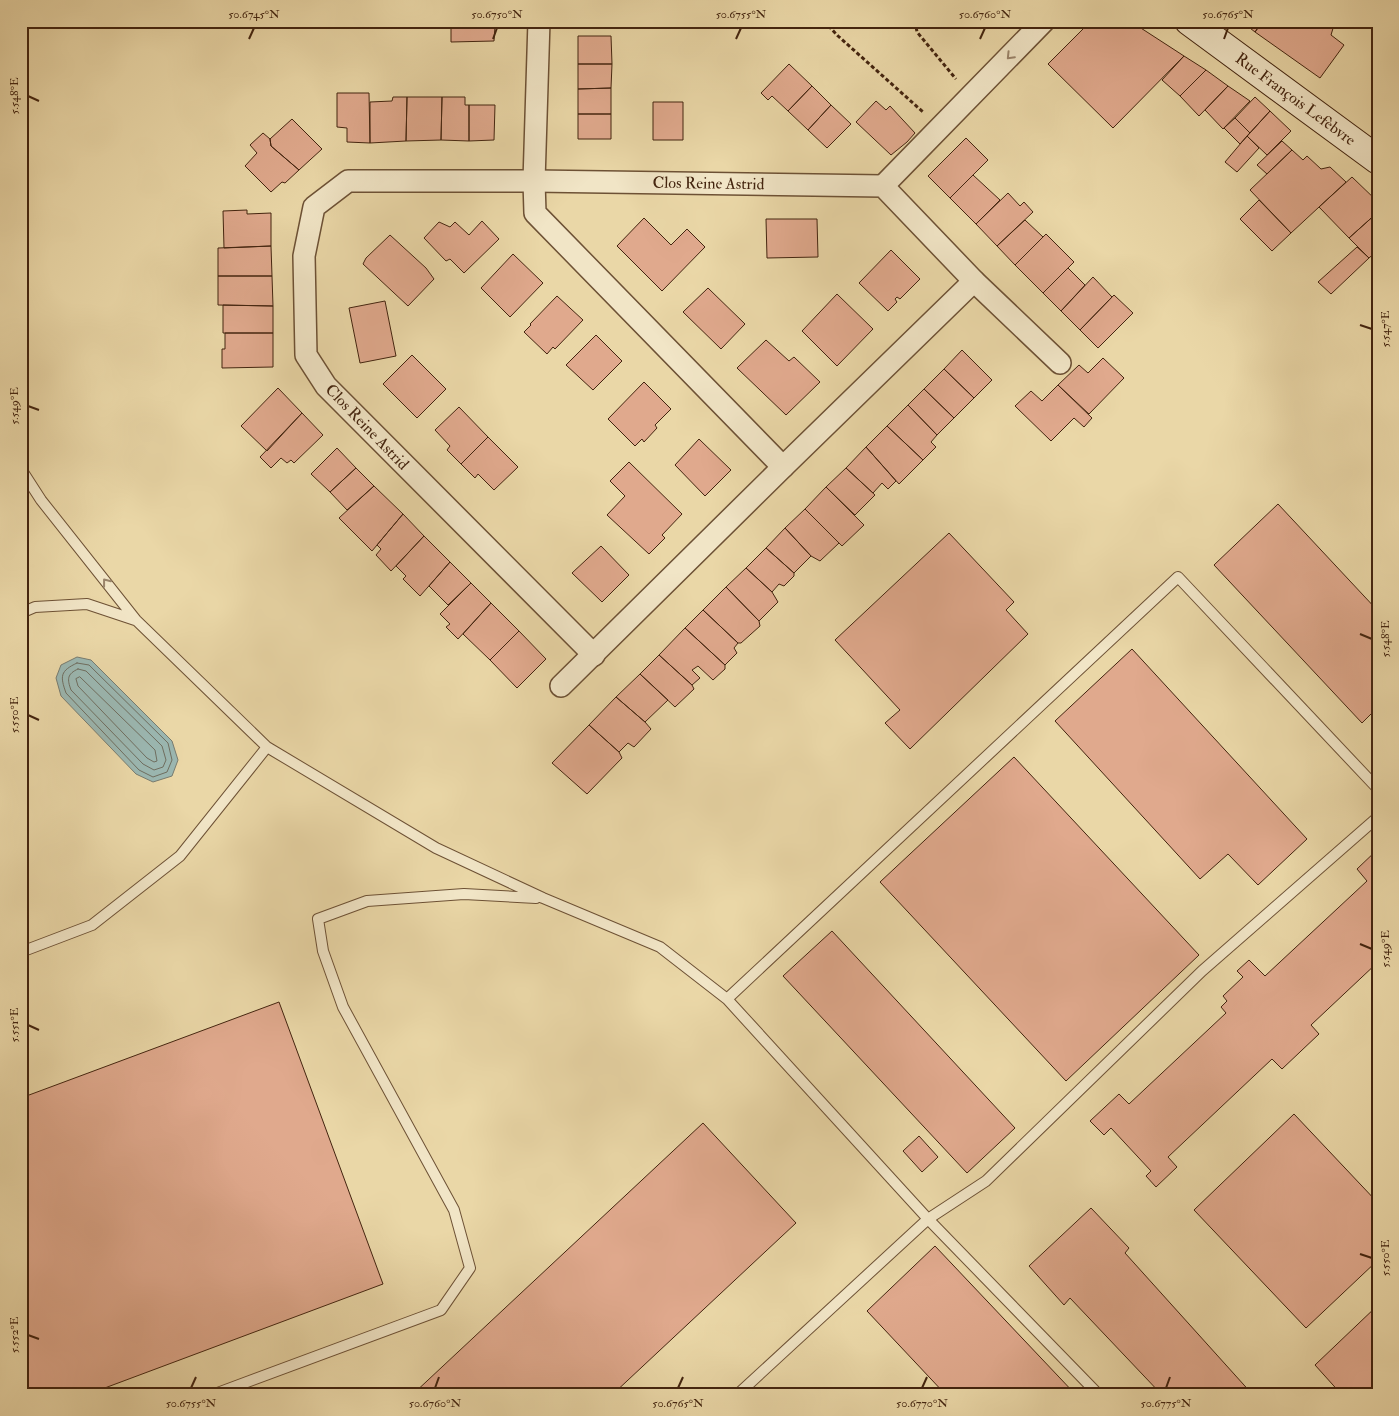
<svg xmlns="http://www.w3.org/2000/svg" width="1399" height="1416" font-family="'IM FELL Double Pica',serif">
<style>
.water{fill:#9bb7b1;stroke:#787c70}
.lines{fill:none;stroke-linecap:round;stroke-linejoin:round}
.shore{stroke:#6f6e60;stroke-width:1}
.building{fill:#e0a98d;stroke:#43240f}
.service-casing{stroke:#6d5135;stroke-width:12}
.minor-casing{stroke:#6d5135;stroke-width:24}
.secondary-casing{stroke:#43240f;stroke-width:30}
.path{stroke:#43240f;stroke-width:3;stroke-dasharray:4 2.5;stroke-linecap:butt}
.service{stroke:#f1e5c6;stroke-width:10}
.minor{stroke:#f1e5c6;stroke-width:21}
.secondary{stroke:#f1e5c6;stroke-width:28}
.oneway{stroke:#9a846a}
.ticks{fill:none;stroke:#43240f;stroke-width:2}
.labels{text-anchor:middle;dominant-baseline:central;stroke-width:4;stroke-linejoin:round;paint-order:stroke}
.street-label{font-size:16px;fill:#43240f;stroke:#f1e5c6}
.neatline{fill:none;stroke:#43240f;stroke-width:2}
.ticks-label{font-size:12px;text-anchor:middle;fill:#43240f}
</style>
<rect width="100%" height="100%" fill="#ead7a7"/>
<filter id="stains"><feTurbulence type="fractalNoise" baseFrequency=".004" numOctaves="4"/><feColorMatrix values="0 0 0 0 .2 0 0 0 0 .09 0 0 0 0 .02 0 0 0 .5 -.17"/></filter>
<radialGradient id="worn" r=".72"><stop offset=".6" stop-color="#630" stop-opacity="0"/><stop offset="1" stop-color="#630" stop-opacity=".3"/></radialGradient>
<path class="water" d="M77,657L91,660L172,741L178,760L172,776L153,782L136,774L61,696L56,678L61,665Z"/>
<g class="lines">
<path class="shore" d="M77,663L89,665L168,743L172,760L167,772L153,777L139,770L66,693C60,676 60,671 77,663Z
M78,669L86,671L162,746L166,760L163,767L154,770L143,764L71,690C67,679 67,674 78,669Z
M80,677L155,750L157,761L154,762L147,758L78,686L76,679Z"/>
</g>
<path class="building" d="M451,21H508V25L495,26L494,41L451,42Z
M1091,21H1130L1184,56L1113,128L1048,64Z
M1241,21H1263L1255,32Z
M1263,21H1334V25L1331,35L1344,45L1320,78L1255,32Z
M578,36H611L612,64H578Z
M1184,56L1206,70L1180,96L1162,80Z
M578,64H612L611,88L578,89Z
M789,64L812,86L788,111L772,96L768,100L761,93Z
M1206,70L1228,86L1199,116L1180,96Z
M812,86L831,105L808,130L788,111Z
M1228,86L1250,101L1223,129L1205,110Z
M611,88V114H578V89Z
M337,93H369L370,143L347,142V128L337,127Z
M393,97H407L406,141L370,143V102L392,101Z
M407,97H442L441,140L406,141Z
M442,97H465V105H469V141L441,140Z
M1255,97L1270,111L1250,133L1235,118Z
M876,101L886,110L890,106L915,133L907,142L891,155L856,122Z
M653,102H683V140H653Z
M469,105H495L494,140L469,141Z
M831,105L851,124L827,148L808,130Z
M1270,111L1291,131L1267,155L1247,136Z
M578,114H611V139H578Z
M1235,118L1250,133L1240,144L1224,128Z
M292,119L322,149L299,170L271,146L270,139Z
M263,133L270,139L271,146L299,170L285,183L282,182L271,192L245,166L257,153L250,145Z
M1247,136L1259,148L1237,172L1225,162Z
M966,138L988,160L950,198L928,176Z
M1282,141L1292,150L1267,174L1257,165Z
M1292,150L1303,160L1307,156L1321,169L1330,167L1346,182L1291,233L1250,190Z
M973,175L1000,200L976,224L950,198Z
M1352,177L1378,202V212L1349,238L1319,207Z
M1008,193L1020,206L1024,202L1033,212L997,246L976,224Z
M1259,200L1291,233L1272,251L1240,219Z
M247,210V214L271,213V246L224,248L223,211Z
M1378,212V250L1369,258L1349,238Z
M644,218L671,245L687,229L705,247L662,291L617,246Z
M766,219H817L818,257L767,258Z
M1025,220L1043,237L1015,265L997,246Z
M482,221L499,239L464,273L450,259L446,261L424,238L439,222L450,227L455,222L469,235Z
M1046,234L1074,262L1043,293L1015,265Z
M390,235L426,268L434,279L408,306L363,264L366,258Z
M271,246L272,276H218V248Z
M1357,247L1369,258L1331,294L1318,282Z
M891,250L920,279L900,299L897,297L895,299L897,302L888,311L859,283Z
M513,254L543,283L510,317L481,288Z
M1068,268L1085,285L1061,311L1043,293Z
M218,276H272L273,306L218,305Z
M1093,277L1112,297L1080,330L1061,311Z
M708,288L745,324L721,349L683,312Z
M837,294L873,329L837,366L802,331Z
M1114,295L1133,313L1098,348L1080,330Z
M557,296L583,320L555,349L553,347L547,354L524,332L531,325L530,324Z
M385,301L396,356L360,363L349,308Z
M223,305L273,306V333H223Z
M225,333H273V367L222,368V349H225Z
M596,335L622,361L593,390L566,365Z
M766,340L789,361L794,357L820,382L786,415L737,368Z
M962,350L992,380L974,398L944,369Z
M412,355L446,389L417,418L383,384Z
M1103,358L1124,378L1089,414L1058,385L1079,365L1088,373Z
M944,369L974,398L954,418L924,389Z
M644,382L671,409L655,425L657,428L644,442L642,439L635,446L608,419Z
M1058,385L1092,418L1084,427L1074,418L1051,441L1015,406L1031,391L1042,401Z
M278,388L302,413L267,451L241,426Z
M924,389L954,418L937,435L908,405Z
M908,405L937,435L931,442L936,447L923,460L887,426Z
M459,407L488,437L461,464L447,450L450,446L435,430Z
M302,413L323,435L294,463L291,460L287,463L281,458L271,468L260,457Z
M887,426L923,460L899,484L866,447Z
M488,437L518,467L494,490L478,474L475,478L461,464Z
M699,439L731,470L705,496L675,465Z
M866,447L896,481L888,489L882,483L873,493L846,468Z
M337,448L356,468L330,492L311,474Z
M629,462L682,514L662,535L665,538L649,554L607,515L625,496L610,481Z
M356,468L374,486L347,510L330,492Z
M846,468L875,495L855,515L826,487Z
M374,486L403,514L372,551L339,518Z
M826,487L864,525L842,546L805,509Z
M1278,504L1378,611V707L1362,723L1214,565Z
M805,509L839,543L820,561L811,556L785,528Z
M403,514L424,536L391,571L376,555L381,549L377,545Z
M785,528L811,556L794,573L766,548Z
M949,533L1014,602L1006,610L1028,634L910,749L885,723L900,710L835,640Z
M424,536L450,562L420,596L403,579L406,576L396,566Z
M601,546L629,575L602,602L572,573Z
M766,548L794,573V576L784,586L779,584L772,592L746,568Z
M450,562L471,583L448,605L429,586Z
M746,568L772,592L778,602L759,621L726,587Z
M471,583L491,603L458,639L446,627L450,624L440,614Z
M726,587L759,621L760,626L741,643H738L703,610Z
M491,603L519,631L490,660L463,634Z
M703,610L738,643L734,648L737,653L725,665L685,628Z
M685,628L725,665V669L713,680L698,666L692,670L700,678L692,685L659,655Z
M519,631L546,659L517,688L490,660Z
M1132,649L1307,839L1258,885L1228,854L1200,879L1055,721Z
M659,655L692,685L694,689L675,707L640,674Z
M640,674L668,700L645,722L616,697Z
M616,697L645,722L651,729L634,747L628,743L619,752L589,725Z
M589,725L619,752L622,758L587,794L552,763Z
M1014,757L1199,955L1066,1081L880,882Z
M1378,849V962L1311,1025L1319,1034L1282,1069L1272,1059L1168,1157L1177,1167L1156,1187L1146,1176L1151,1171L1111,1128L1104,1135L1090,1121L1119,1094L1129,1104L1226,1013L1221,1007L1227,1001L1223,996L1243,977L1237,971L1249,960L1265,976L1367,881L1357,869Z
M832,931L1015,1128L967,1173L783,976Z
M279,1002L383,1284L86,1395H21V1098Z
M1294,1114L1378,1203V1260L1306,1328L1194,1210Z
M703,1123L796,1223L612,1395H412Z
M919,1136L938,1157L922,1172L903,1151Z
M1091,1208L1129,1248L1125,1253L1253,1395H1162L1070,1298L1064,1305L1029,1266Z
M935,1246L1076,1395H946L867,1311Z
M1378,1305V1395H1342L1315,1365Z"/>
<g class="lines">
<g class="service-casing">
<path id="service" d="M21,469L41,500L136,620L267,747L436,848L543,898L660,947L727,999L928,1219L737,1395
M21,613L35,607L87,604L135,620
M21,952L92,925L180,856L267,747
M727,999L1178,577L1378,789
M212,1395L441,1310L470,1268L454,1210L343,1007L323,951L318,919L367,901L464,894L536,898
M1099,1395L928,1219L986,1181L1202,971L1378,817"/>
</g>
<g class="minor-casing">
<g id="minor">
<path d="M539,21L534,181L535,213L783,467"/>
<path d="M883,186L1044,21"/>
<path id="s1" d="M594,655L326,386L306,355L304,256L314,207L348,181H534L883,186L974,281L1060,363"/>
<path d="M561,686L783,467L974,281"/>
</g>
</g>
<g class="secondary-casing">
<g id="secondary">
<path id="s2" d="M1189,21L1378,160"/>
</g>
</g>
<path class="path" d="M824,21L838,36L923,112
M915,21L917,32L956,79"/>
<use href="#service" class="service"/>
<use href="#minor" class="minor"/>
<use href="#secondary" class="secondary"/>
</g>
<defs><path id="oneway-chevron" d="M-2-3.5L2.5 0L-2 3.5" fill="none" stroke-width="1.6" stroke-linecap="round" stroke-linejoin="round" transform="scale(1.25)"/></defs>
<g class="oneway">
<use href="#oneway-chevron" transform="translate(1010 56) rotate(134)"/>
<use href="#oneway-chevron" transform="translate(106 582) rotate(-128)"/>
</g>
<path class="ticks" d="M249,39L254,28M493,39L497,28M736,39L741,28M980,39L985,28M1224,39L1228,28M28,96L39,101M1360,325L1372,329M28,406L39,410M1360,634L1372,639M28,715L39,720M1360,944L1372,949M28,1025L39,1030M1360,1254L1372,1258M28,1335L39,1339M191,1388L196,1377M435,1388L439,1377M678,1388L683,1377M922,1388L927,1377M1166,1388L1170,1377"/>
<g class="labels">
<g class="street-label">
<text stroke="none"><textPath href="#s2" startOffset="132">Rue François Lefèbvre</textPath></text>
<text stroke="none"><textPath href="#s1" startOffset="969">Clos Reine Astrid</textPath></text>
<text transform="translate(367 427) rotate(46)">Clos Reine Astrid</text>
</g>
</g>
<rect width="1399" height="1416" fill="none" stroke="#ead7a7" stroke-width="55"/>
<rect x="28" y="28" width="1344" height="1360" class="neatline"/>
<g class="ticks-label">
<text x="254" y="18">50.6745°N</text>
<text x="497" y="18">50.6750°N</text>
<text x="741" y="18">50.6755°N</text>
<text x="985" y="18">50.6760°N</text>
<text x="1228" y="18">50.6765°N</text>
<text transform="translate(14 96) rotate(-90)" y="4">5.548°E</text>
<text transform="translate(1385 329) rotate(-90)" y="4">5.547°E</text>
<text transform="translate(14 406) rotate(-90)" y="4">5.549°E</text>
<text transform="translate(1385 639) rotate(-90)" y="4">5.548°E</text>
<text transform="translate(14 715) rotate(-90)" y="4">5.550°E</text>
<text transform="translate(1385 949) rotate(-90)" y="4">5.549°E</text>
<text transform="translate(14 1025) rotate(-90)" y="4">5.551°E</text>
<text transform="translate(1385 1258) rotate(-90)" y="4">5.550°E</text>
<text transform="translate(14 1335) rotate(-90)" y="4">5.552°E</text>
<text x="191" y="1407">50.6755°N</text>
<text x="435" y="1407">50.6760°N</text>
<text x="678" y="1407">50.6765°N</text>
<text x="922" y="1407">50.6770°N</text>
<text x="1166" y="1407">50.6775°N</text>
</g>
<rect width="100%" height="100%" filter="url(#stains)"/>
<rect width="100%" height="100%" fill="url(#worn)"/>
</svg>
